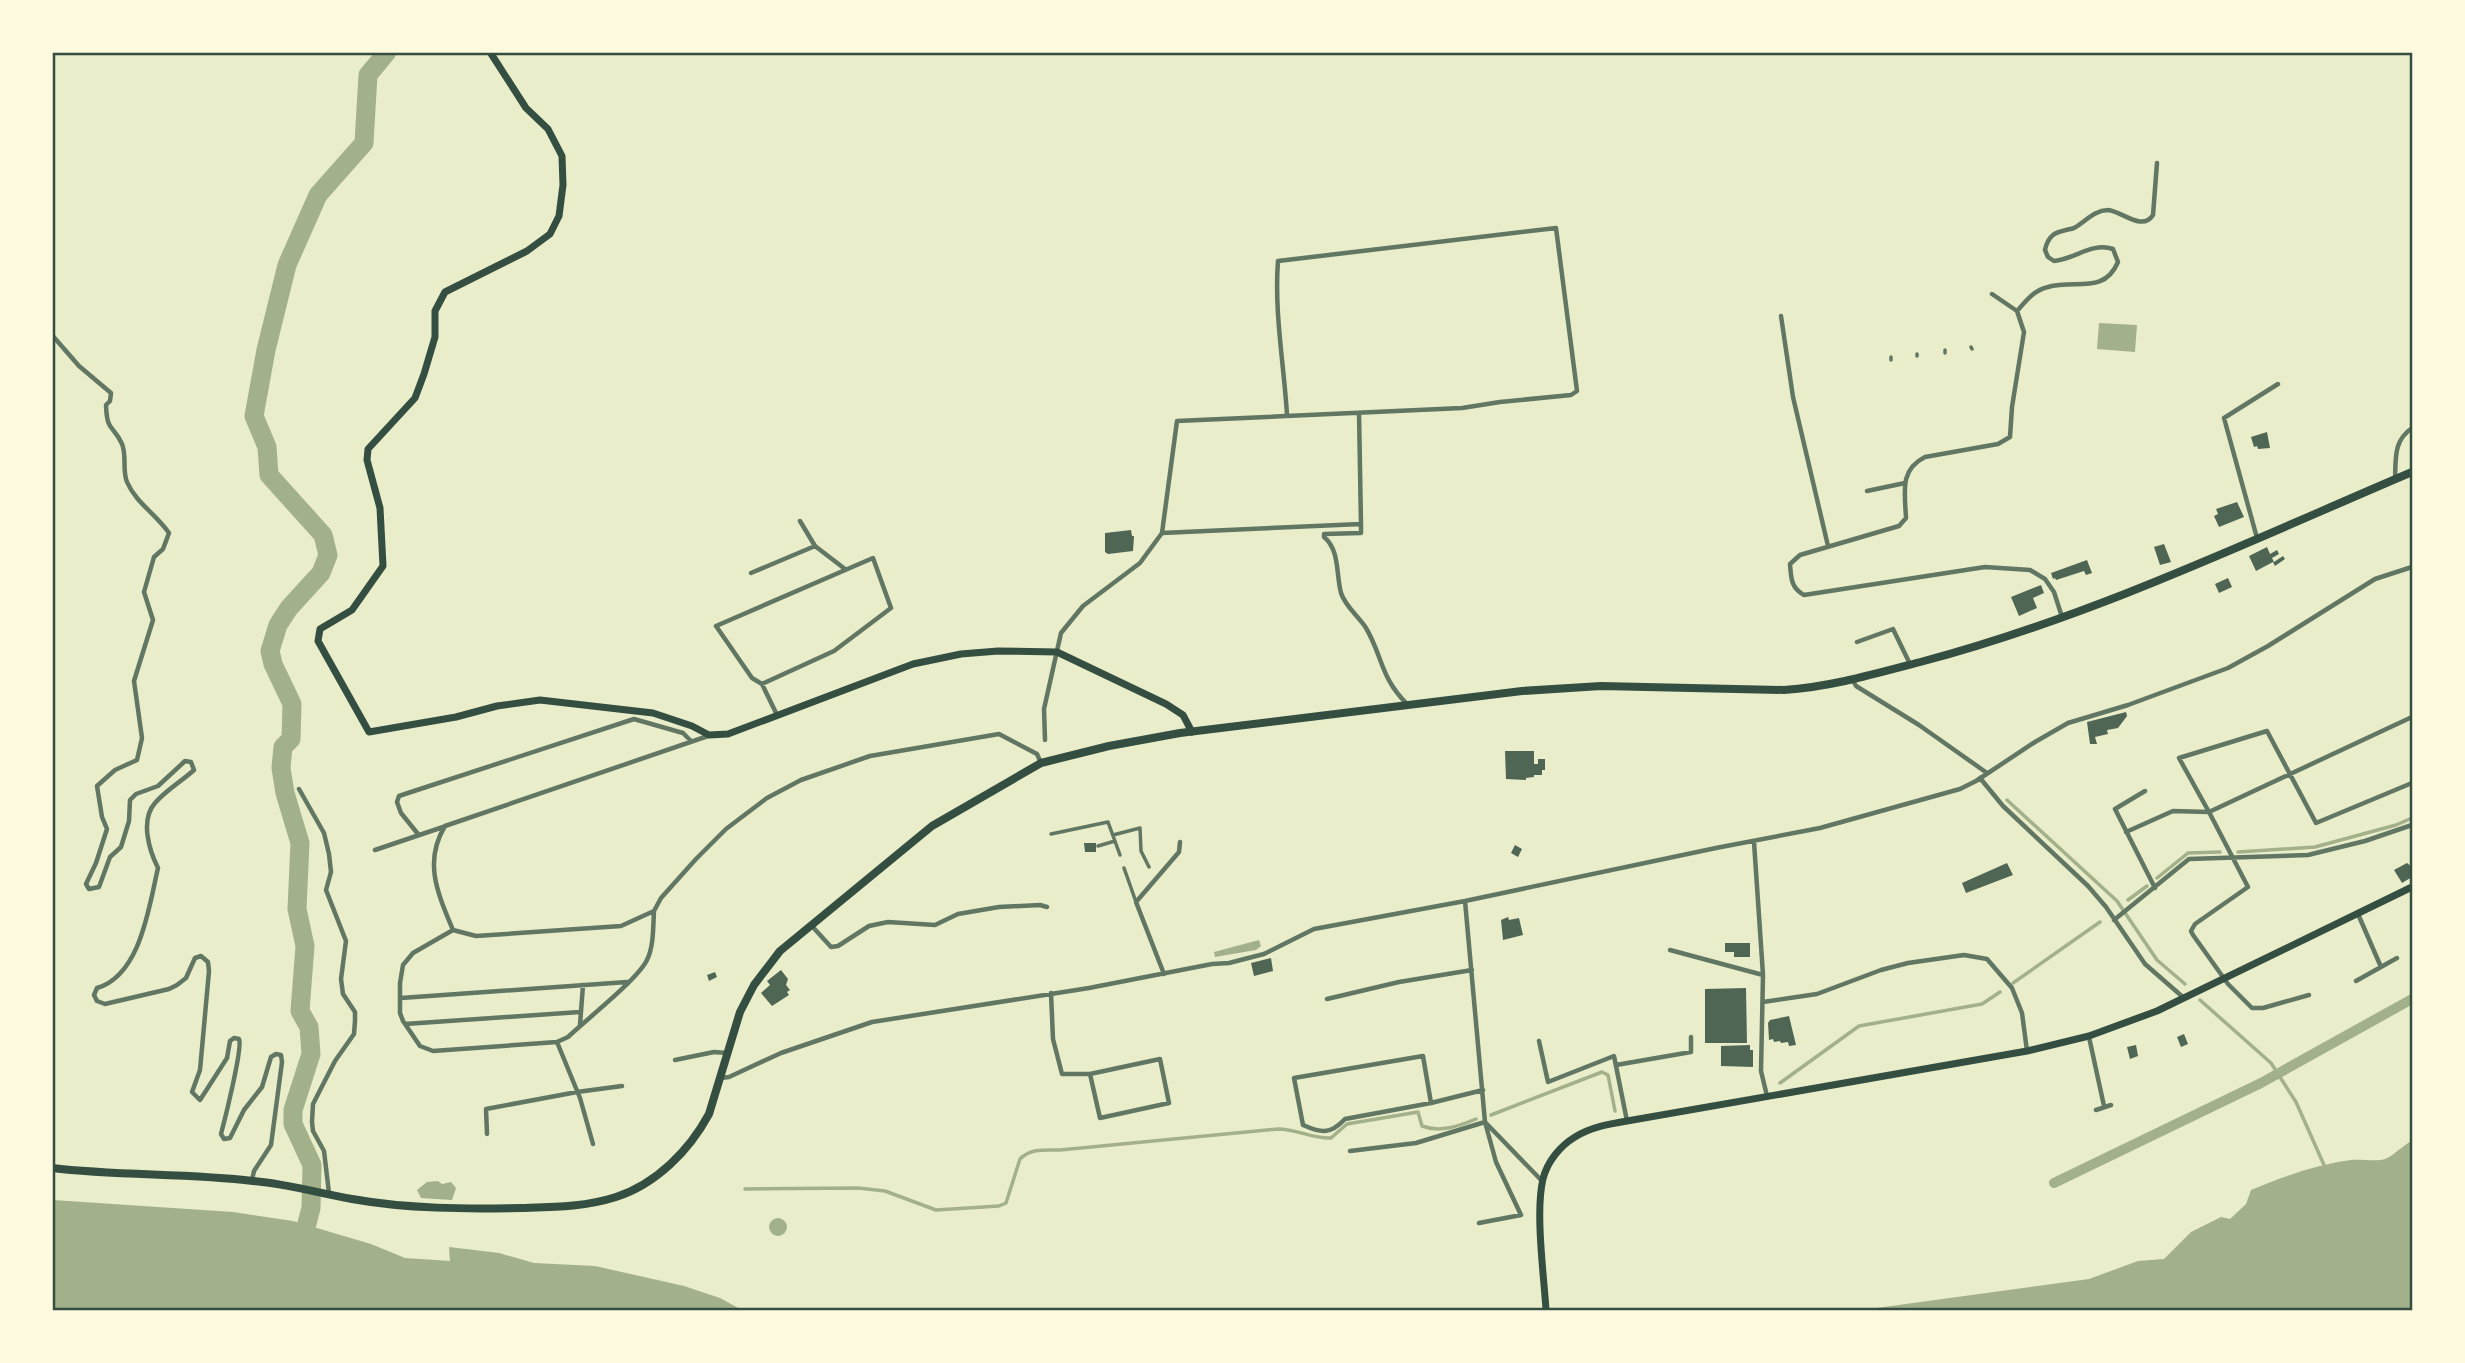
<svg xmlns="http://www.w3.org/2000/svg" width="2465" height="1363" font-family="Mulish,sans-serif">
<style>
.water{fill:#a3b18a}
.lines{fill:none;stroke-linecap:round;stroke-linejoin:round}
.stream{stroke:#a3b18a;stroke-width:3.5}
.canal{stroke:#a3b18a;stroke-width:10}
.river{stroke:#a3b18a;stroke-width:19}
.building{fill:#4f6655}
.pedestrian{stroke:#617663;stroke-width:3.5}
.minor{stroke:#617663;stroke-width:4.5}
.secondary{stroke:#344e41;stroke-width:7}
.trunk{stroke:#344e41;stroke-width:8}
.neatline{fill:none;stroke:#344e41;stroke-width:2.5}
</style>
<rect width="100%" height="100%" fill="#e9edc9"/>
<path class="water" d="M2099,323L2137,325L2135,352L2097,349Z
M1259,940L1261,946L1256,950L1215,957L1214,952Z
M2412,1141V1310H1862L2089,1279L2138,1261L2164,1259L2191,1232L2221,1217L2230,1219L2246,1204L2251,1190C2284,1176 2316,1165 2351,1160C2362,1159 2375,1162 2385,1159C2392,1157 2403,1145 2412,1141Z
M438,1181L442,1184L451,1182L456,1188L452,1200L421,1198L417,1190L427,1182Z
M53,1200L233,1212L293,1221L371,1244L405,1258L450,1261L449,1247L499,1253L534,1263L595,1266L684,1286L720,1298L742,1310H53Z
M769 1227a9 9 0 1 1 18 0a9 9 0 1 1-18 0Z"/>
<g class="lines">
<path class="stream" d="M2007,800L2117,901L2157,960L2185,984
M2238,852L2315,847L2396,825L2412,818
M2157,878L2188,853L2220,852
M2128,900L2147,886
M2013,983L2100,922
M2200,1000L2271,1063L2296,1102L2324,1165
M1780,1083L1859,1026L1982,1004L2000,992
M1491,1115L1602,1072L1608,1075L1615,1111
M745,1189L858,1188L885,1191L936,1210L999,1206L1006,1203L1020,1159C1031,1148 1045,1150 1060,1150L1278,1129C1297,1129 1313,1139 1331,1138L1347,1124L1418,1112L1422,1126C1440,1133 1459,1126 1476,1119"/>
<path class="canal" d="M2054,1183L2261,1083L2412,999"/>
<path class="river" d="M300,1250L311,1208L312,1165L293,1124V1110L311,1054L309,1027L300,1011L305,946L297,909L300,843L285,793L281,768L283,747L291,739L292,704L273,664L270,651L278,625L289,608L321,573L328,555L323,535L269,475L267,447L254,416L266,350L287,265L318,195L364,143L368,75L387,52"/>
</g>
<path class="building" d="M2267,432L2270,448L2258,449L2257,446L2254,447L2251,437Z
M2237,502L2244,517L2219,527L2214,516L2218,514L2216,509Z
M1131,530L1132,536H1134L1133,551L1108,554L1105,552V533Z
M2164,544L2171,562L2160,565L2154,547Z
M2267,547L2270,554L2277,550L2279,554L2272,558L2274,562L2283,556L2285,559L2275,566L2273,562L2256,571L2249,556Z
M2087,560L2092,573L2086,575L2084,571L2056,580L2055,578L2053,579L2051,573Z
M2228,578L2232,587L2219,593L2215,584Z
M2041,585L2044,593L2033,598L2037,608L2019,616L2011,597Z
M2126,712L2127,716L2118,728L2107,730L2108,734L2095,737L2097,744H2090L2087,722Z
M1505,751H1534V764H1538V759H1545V770H1542V775H1534V777L1526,778V780L1506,779Z
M1084,843H1096V852H1085Z
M1515,845L1522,849L1518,857L1511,853Z
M2007,863L2013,875L1966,893L1962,883Z
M2407,863L2412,867V877L2402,883L2394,870Z
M1508,917L1509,920L1519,918L1523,935L1503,940L1501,920Z
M1725,943H1750V957H1734V952H1725Z
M1271,958L1273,971L1254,976L1251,963Z
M781,970L788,979L786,985L790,990L787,992L789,995L772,1006L761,993L770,985L767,981Z
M715,972L717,977L709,981L707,975Z
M1746,988L1747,1043H1705V989Z
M1789,1016L1796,1045L1789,1046L1788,1042L1781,1043L1780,1041L1774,1042L1773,1039L1769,1040L1768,1023L1770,1020Z
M2184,1034L2188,1044L2181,1047L2177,1037Z
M1750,1045V1050H1753V1067L1721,1066V1046Z
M2136,1045L2138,1056L2130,1059L2127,1047Z"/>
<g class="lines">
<path class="pedestrian" d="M1971,347L1972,349
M1945,350V353
M1917,354V356
M1891,357V360
M1051,834L1108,822L1120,855
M1113,835L1140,828L1141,851L1149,867
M1098,846L1115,841
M1124,868L1136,902"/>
<path class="minor" d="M1992,294L2017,311L2024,332L2012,407L2010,437L1998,444L1925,457C1899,470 1905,493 1906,518L1899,526L1800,555L1790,564C1791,578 1791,588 1804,595L1985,567L2030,570L2045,579L2054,592L2062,617
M2017,311C2026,301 2034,290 2048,287C2075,279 2104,295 2118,262L2113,249C2092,242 2075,259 2054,261L2048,257L2045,250C2046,245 2048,239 2053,235C2058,231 2067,230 2074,228C2085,222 2094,210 2108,210C2122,211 2142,232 2153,215L2157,163
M1781,316L1793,397L1828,546
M52,335L79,366L111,393L110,401L106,405C107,433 113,424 122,444C127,456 122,470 127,482C136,503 156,514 169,533L163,549L154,557L144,592L153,620L134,681L142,738L137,760L115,770L97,786L102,817L107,829L96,863L86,884L89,889L99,887L110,857L121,847L129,821L130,800L136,794L158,786L185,761L191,762L194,770C182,781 166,790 155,803C140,820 149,850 158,868C149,906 141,975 97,988L94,995L97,1001L105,1004L169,989L177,985L186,978L195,958L201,956L208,962L209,971L200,1070L192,1092L200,1100L227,1058L230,1041L234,1038L239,1039C243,1047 225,1119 221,1134L224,1139L230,1138L244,1110L262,1087L271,1057L276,1054L281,1055L282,1062L271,1145L254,1171L252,1180
M2395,480C2396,459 2393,441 2412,428
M1867,491L1905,483
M800,521L815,546
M1361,524V533L1324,534V537C1340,550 1336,575 1341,593C1345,606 1359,617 1366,628C1383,657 1380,677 1407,704
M1162,533L1361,524L1359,413
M2257,538L2224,418L2278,384
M751,573L815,546L845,569
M1857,642L1893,629L1910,664
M1852,679L1856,686L1919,725L1987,773
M762,684L834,651L891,608L873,558L716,626L752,678L762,684L777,715
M708,736L445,826C423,862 438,894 453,930L476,936L621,926L654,911L661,898L696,859L726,829L767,798L801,780L870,756L999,734L1037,754L1041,763
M1045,740L1044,709L1061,633L1083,606L1140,563L1162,533L1177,421L1462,408L1500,402L1571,395L1577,391L1556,228L1278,261C1274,311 1284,365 1287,415
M1980,778L2003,806L2088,886L2106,907L2145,964L2184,998
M299,789L324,833L329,854L331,872L326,890L346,941L341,979L343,994L355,1012V1021L354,1034L335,1061L313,1104L312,1122L313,1131L324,1151L329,1193
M2145,791L2115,809L2155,888
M2209,812L2179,758L2267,731L2316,823L2412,783
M2126,832L2173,811L2208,812
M418,834L401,813L397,802L399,796L408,793L634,719L683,733L691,741
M1754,842L1763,975L1761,1071L1767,1096
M375,850L443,827
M1465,901L1485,1122L1542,1181
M2358,914L2381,967
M2114,920L2189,859L2308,855L2365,841L2412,825
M811,925L831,947L838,946L869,926L888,922L935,925L958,914L999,907L1040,905L1047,907
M453,930L413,953L403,965L400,983V1013L403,1021L420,1046L433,1051L557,1042L568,1037C587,1019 637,980 647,960C654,946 653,926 654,911
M1670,950L1763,975
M1164,974L1136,902L1179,852L1180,842
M2356,981L2397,958
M1051,993L1053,1039L1062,1074H1090L1160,1059L1169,1103L1100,1118L1090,1074
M2309,995L2263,1008H2252L2228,984L2193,935L2191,931L2195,924L2248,887L2209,812L2412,717
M401,998L627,982
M1327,999L1399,982L1472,970
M1763,1002L1817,994L1881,970L1908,963L1964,955L1987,959L2012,988L2022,1013L2027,1051
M405,1024L580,1012
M580,1025L583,985
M2089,1037L2104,1106
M1539,1041L1548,1082L1614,1056L1627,1121
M557,1042L580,1098L593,1144
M675,1060L714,1052L727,1053
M1616,1065L1691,1052V1037
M721,1078L729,1077L781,1053L872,1022L1089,988L1212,964L1229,963L1264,954L1314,929L1465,901L1716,848L1820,828L1960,789L1976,781L2035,742L2068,723L2128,705L2228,668L2268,646L2375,579L2412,567
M1431,1103L1423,1056L1294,1078L1303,1125C1321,1133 1330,1135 1345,1119L1431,1103L1483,1090
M2096,1110L2111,1105
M487,1134L486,1109L577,1092L622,1086
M1350,1151L1416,1143L1485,1122L1496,1162L1521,1215L1479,1223"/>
<path class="secondary" d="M490,52L526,108L548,129L562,156L563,185L559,216L550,234L527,251L445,292L435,311V337L424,374L415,398L368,449L367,460L380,508L383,566L352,610L320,629L318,641L369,732L456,717L497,706L540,700L653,713L692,726L709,735L728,734L913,664L961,654L998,651L1057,652L1166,704L1183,715L1192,732
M1546,1310C1544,1276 1535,1212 1543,1179C1547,1162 1560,1146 1575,1137C1591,1127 1609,1124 1627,1121L2027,1051L2089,1036L2157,1011L2412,887"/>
<path class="trunk" d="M52,1168C119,1176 187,1173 253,1181C287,1184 319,1193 352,1199C408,1209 465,1209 521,1208C553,1207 585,1207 616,1197C656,1184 689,1151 709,1114L740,1012L754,985L780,951L932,826L1041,763L1109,746L1180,733L1522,691L1601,686L1784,690C1831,687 1878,673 1924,661C2093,616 2252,540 2412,472"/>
</g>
<rect width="2465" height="1363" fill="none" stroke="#fefae0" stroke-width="108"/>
<rect x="54" y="54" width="2357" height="1255" class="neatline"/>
</svg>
